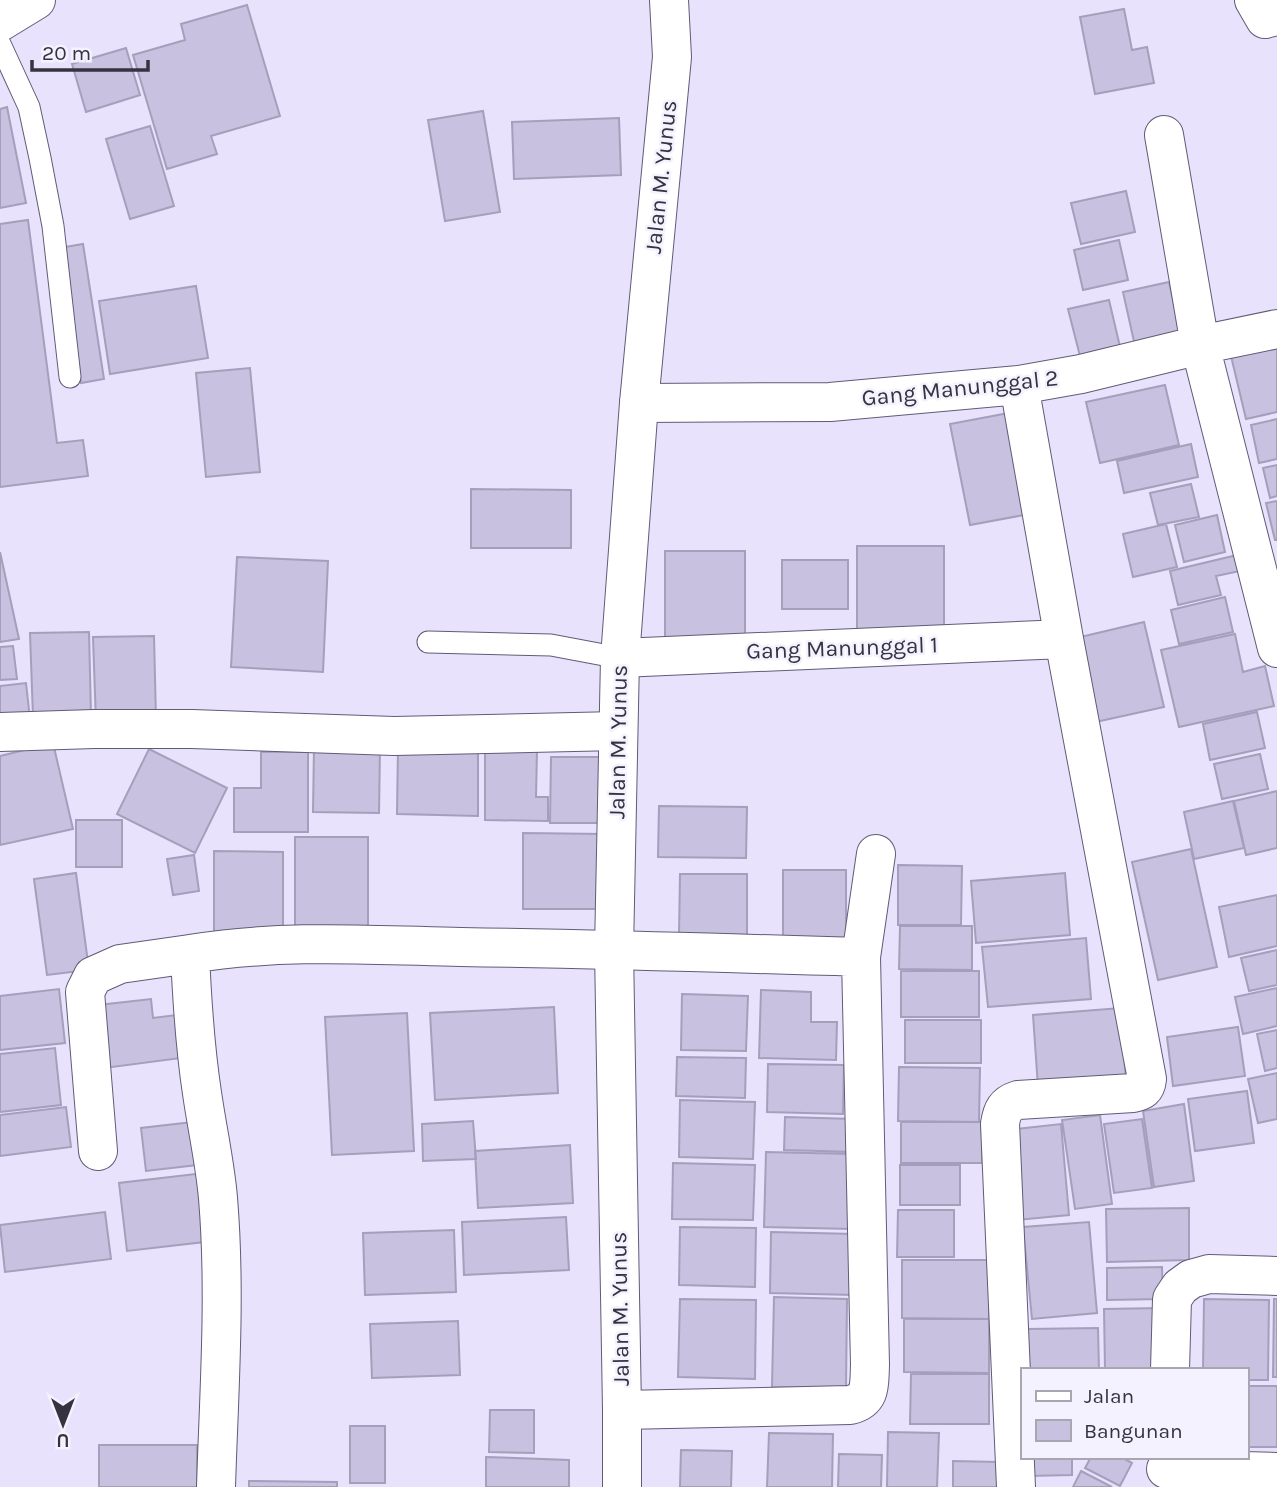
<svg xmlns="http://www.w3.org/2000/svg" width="1277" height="1487" font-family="Karla,sans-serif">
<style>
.building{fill:#c8c1e0;stroke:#a59fbc;stroke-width:2}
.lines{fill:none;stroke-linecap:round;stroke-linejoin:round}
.service-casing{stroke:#615b76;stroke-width:23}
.minor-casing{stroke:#615b76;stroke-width:40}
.tertiary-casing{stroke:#615b76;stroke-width:40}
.secondary-casing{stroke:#615b76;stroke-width:40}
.service{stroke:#fff;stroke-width:21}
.minor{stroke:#fff;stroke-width:38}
.tertiary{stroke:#fff;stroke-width:38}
.secondary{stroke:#fff;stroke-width:38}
.labels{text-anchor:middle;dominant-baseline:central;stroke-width:5;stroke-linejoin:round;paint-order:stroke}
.street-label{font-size:23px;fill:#35333f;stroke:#f4f2fe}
</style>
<rect width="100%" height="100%" fill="#e8e2fc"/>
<path class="building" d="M247,5L280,116L211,136L217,154L167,169L133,55L185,40L181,24Z
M1124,9L1132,50L1147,47L1154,83L1095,94L1080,17Z
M126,48L140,95L86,112L72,64Z
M7,107L26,203L0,208V109Z
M483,111L500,212L445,221L428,120Z
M619,118L621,175L514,179L512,122Z
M150,126L174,206L130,219L106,139Z
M1126,191L1135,232L1081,244L1071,203Z
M28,220L57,443L83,440L88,476L0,487V224Z
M1119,240L1128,280L1083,290L1074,250Z
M83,244L104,379L81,383L59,248Z
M1169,282L1181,336L1135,346L1123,292Z
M196,286L208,358L110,374L99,301Z
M1109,300L1121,351L1081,360L1068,309Z
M1277,346V412L1246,419L1231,356Z
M250,368L260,472L206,477L196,373Z
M1165,385L1179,445L1100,463L1086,402Z
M1014,412L1035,513L970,525L950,424Z
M1277,419V459L1259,463L1251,425Z
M1191,444L1198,477L1124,493L1117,461Z
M1277,465V496L1270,498L1263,468Z
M1191,484L1199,517L1158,525L1150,493Z
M471,489L571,490V548H471Z
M1277,501V540H1275L1266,503Z
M1217,515L1225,552L1184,562L1175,525Z
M1166,524L1177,567L1133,577L1123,534Z
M857,546H944V630H857Z
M665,551H745V651H665Z
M0,552L19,639L0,642Z
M1237,555L1240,571L1216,576L1221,595L1178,605L1170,571Z
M237,557L328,561L323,672L231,667Z
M782,560H848V609H782Z
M1225,597L1233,632L1179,644L1171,610Z
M1144,622L1164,707L1091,723L1072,639Z
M89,632L91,715L33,717L30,633Z
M1235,634L1243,672L1265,666L1274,706L1179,727L1161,650Z
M154,636L156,720L96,722L93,637Z
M13,646L17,679L0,680V647Z
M26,683L30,719L0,722V686Z
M1257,712L1265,748L1210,760L1203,724Z
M53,743L73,829L0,845V756Z
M314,747L380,748L379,813L313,812Z
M398,748L478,749V816L397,814Z
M485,748L537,750L536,797H548V821L485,820Z
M149,749L227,788L195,853L117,814Z
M261,752H308V832H234V788H261Z
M1260,754L1268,789L1222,799L1214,764Z
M551,757H606L605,823H550Z
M1277,791V848L1246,855L1234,801Z
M1233,801L1244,848L1194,859L1184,812Z
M659,806L747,807L746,858L658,857Z
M76,820H122V867H76Z
M523,833L605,834L604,909H523Z
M295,837H368V929H295Z
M1191,849L1217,967L1158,980L1132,862Z
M214,851L283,852V944H214Z
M194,855L199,891L173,895L167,859Z
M898,865L962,866L961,925H898Z
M783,870H846V939H783Z
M76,873L89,970L47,975L34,879Z
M1065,873L1070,935L976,943L971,881Z
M680,874H747V936H679Z
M1277,895V946L1229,957L1219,907Z
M900,926H972V970L899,969Z
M1086,938L1091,999L988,1007L982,947Z
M1277,950V985L1249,991L1241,958Z
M901,971H979V1017H901Z
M1277,988V1026L1243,1034L1235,997Z
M59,989L65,1043L0,1050V996Z
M761,990L811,992V1022H837L836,1060L759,1058Z
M682,994L748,996L746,1051L681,1050Z
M151,999L153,1018L184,1014L189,1057L97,1069L90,1006Z
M554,1007L558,1093L435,1100L430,1013Z
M1120,1008L1126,1080L1038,1087L1033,1015Z
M407,1013L414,1151L332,1155L325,1017Z
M905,1020H981V1063H905Z
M1238,1027L1245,1076L1173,1086L1167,1037Z
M1277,1030V1068L1265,1071L1257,1034Z
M55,1048L61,1105L0,1112V1054Z
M677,1057L746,1058L745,1098L676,1096Z
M768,1064L844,1065L843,1114L767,1112Z
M899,1067L980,1068L979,1122L898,1121Z
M1277,1073V1119L1258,1123L1248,1079Z
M1247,1091L1254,1143L1195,1151L1188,1099Z
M680,1100L755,1102L753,1159L679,1157Z
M1184,1104L1194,1181L1154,1187L1143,1111Z
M66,1107L71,1147L0,1156V1115Z
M1100,1115L1112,1204L1075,1209L1062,1120Z
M785,1117L854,1119V1152L784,1150Z
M1142,1119L1152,1188L1114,1193L1104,1124Z
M201,1121L206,1164L146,1171L141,1128Z
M473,1121L476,1159L423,1161L422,1124Z
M901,1122H982V1163H901Z
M1061,1124L1069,1215L1017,1220L1008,1130Z
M570,1145L573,1203L478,1208L475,1151Z
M766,1152L853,1154L852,1229L764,1227Z
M673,1163L755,1165L753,1220L672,1219Z
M900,1165H960V1205H900Z
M204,1173L213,1241L127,1251L119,1183Z
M1189,1208V1260L1107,1262L1106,1209Z
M898,1210H954V1257H897Z
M105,1212L111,1259L5,1272L0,1225Z
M566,1217L569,1270L464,1275L462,1222Z
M1089,1222L1097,1313L1032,1319L1023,1227Z
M680,1227L756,1228L755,1287L679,1285Z
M454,1230L456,1292L365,1295L363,1233Z
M771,1232L855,1234L854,1295L770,1293Z
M902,1260H989V1319L902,1318Z
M1162,1267L1163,1299L1107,1300V1268Z
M774,1297L847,1299L846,1389L772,1387Z
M680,1299L756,1300L755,1379L678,1377Z
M1204,1299L1269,1300L1268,1380H1247V1370H1203Z
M1274,1299H1277V1377H1273Z
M1162,1308L1163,1370H1105L1104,1309Z
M904,1319H989V1373L904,1372Z
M458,1321L460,1375L372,1378L370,1324Z
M1098,1328L1099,1370H1028L1027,1329Z
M911,1374H989V1424H910Z
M1247,1386H1277V1447H1247Z
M490,1410H534V1453L489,1452Z
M350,1426H385V1483H350Z
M888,1432L939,1433L937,1487H887Z
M769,1433L833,1434L832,1487H767Z
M99,1445H197V1487H99Z
M681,1450L732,1451L731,1487H680Z
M839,1454L882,1455L881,1487H838Z
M486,1457L569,1460V1487H486Z
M1027,1457H1072V1475L1028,1476Z
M1091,1457H1121L1132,1463L1120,1486L1085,1468Z
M953,1461L999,1462V1487H953Z
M1081,1471L1112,1487H1073Z
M249,1481L337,1482V1487H249Z"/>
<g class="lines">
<g class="service-casing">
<path id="service" d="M0,44L29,107L40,158L53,226L70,377
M428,642L551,645L620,658"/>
</g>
<g class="minor-casing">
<path id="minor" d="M1254,0L1265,19L1277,16
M1164,135L1200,345L1277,648
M639,403L830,402L1019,385L1081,374L1200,345L1277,329
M620,658L1064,639
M0,732L94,729H192L394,736L618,731
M98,1151L85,992L93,976L120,964L190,954
M1170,1370L1172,1299L1180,1287L1191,1279L1209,1274L1277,1276
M622,1410L850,1405C872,1400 869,1384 870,1365L861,957L876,854
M1166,1469L1277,1472
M216,1487C219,1391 226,1294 218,1198C215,1163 207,1128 202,1093C195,1047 192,1000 190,954C280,939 371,945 461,947C595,949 728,953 861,957
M1016,1487L1000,1124C1002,1111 1005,1104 1018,1100L1133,1093C1142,1091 1146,1089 1147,1079L1064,639L1019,385"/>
</g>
<g class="tertiary-casing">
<path id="tertiary" d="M622,1487V1410L614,950L620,658L639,403L672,57L669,0"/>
</g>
<g class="secondary-casing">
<path id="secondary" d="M0,22L36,0"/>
</g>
<use href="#service" class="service"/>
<use href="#minor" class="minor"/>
<use href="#tertiary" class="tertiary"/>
<use href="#secondary" class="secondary"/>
</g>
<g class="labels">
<g class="street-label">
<text transform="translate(661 177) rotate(-84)">Jalan M. Yunus</text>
<text transform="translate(960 388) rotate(-6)">Gang Manunggal 2</text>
<text transform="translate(842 648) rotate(-2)">Gang Manunggal 1</text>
<text transform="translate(618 742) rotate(-89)">Jalan M. Yunus</text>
<text transform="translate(620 1309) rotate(-91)">Jalan M. Yunus</text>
</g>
</g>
<rect x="1021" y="1368" width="228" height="91" fill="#f4f2fe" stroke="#a8a6b2" stroke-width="2"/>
<rect x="1036" y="1391" width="35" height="10" fill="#ffffff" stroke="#a8a6b2" stroke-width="2"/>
<text x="1084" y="1403" font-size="21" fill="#35333f">Jalan</text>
<rect x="1036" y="1420" width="35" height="21" fill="#c8c1e0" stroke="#a8a6b2" stroke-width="2"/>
<text x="1084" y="1438" font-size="21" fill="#35333f">Bangunan</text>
<g transform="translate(63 1424) rotate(180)" stroke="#f4f2fe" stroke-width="5" paint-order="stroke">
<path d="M0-5L12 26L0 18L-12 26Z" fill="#35333f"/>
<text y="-10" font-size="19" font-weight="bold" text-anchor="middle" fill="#35333f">U</text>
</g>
<path d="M32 60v10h116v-10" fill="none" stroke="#35333f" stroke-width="3.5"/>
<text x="42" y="60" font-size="21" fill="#35333f" stroke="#f4f2fe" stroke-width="5" paint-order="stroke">20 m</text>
</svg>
